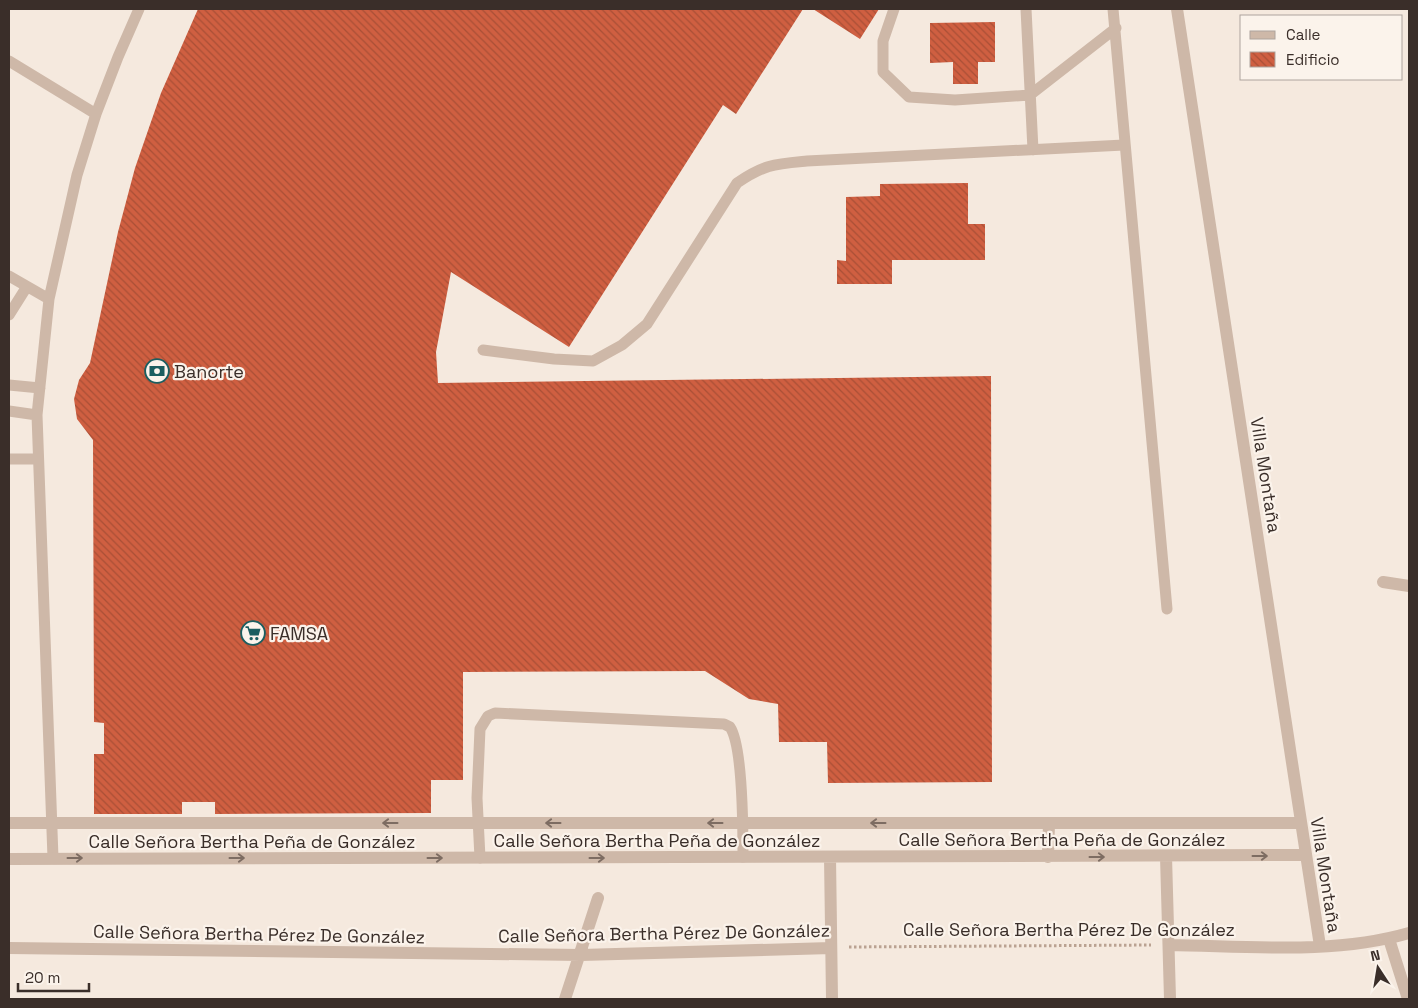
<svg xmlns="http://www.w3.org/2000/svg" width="1418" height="1008" font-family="'Space Grotesk',sans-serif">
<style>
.building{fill:url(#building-back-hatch)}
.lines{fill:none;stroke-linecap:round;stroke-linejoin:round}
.path{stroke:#baa292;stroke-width:3;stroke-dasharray:2.5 2.5;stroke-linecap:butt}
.lane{stroke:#ceb8a8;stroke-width:11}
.street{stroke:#ceb8a8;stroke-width:12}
.oneway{stroke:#7d6c62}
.labels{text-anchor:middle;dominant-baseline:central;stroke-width:4.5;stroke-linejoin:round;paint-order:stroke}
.poi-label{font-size:18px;fill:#3a2e29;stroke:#fbf3eb;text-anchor:start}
.street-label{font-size:18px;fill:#3a2e29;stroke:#fbf3eb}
</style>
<defs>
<pattern id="building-back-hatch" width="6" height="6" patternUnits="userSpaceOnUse" patternTransform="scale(1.25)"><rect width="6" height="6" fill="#cf5f41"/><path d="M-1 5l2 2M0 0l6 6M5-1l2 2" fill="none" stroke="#a94f36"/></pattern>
</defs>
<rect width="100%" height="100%" fill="#f5e9de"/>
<path class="building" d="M198,9H803L736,114L723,105L569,347L451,272L436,352L438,383L991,376L992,782L828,783L827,742H779L778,704L749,699L705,671L463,672V780H431V813L215,814V802H182V814H94V754H104V723L94,722L93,440L77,419L74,399L79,380L90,363L118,232L135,168L161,93Z
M813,9H879L860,39Z
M995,22V62H978V84H953V62L930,63V23Z
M968,183V224H985V260H892V284H837V260L846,261V197L880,196V184Z"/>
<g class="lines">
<path class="path" d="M849,947L1151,945"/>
<path class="lane" d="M894,9L883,41V72L909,97L955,100L1030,95L1116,28
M1026,9L1033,150
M1113,9L1167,609
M9,61L96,114
M9,276L49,299
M9,315L26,288
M483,350L554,359L593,361L622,345L647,324L737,183C765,164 775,164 807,161L1124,145
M9,385L40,388
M9,411L37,415
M9,459H38
M53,858L37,415L49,299L77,175L96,114L118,57L139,9
M480,858L477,798L480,729L488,716L495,713L724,724L730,727C743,746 743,831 743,857"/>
<path class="street" d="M1177,9L1320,946
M1383,582L1409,586
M9,823H1299
M1166,856L1170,999
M830,857L832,999
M1048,857L1049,823
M9,859L1305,855
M1389,939L1408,999
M1169,945C1247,946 1333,955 1409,933
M9,948L581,955L831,948
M565,999L598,898"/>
</g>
<defs><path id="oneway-shaft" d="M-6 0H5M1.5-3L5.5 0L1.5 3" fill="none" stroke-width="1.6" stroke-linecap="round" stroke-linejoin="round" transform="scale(1.25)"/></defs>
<g class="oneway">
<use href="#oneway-shaft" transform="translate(390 823) rotate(-180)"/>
<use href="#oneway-shaft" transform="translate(553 823) rotate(180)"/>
<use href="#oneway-shaft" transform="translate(715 823) rotate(-180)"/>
<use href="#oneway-shaft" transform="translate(878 823) rotate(-180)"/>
<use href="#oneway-shaft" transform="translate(1260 856)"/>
<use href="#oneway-shaft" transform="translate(1097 857)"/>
<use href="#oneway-shaft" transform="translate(75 858)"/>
<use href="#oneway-shaft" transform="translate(237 858)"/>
<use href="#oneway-shaft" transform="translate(435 858)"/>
<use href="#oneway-shaft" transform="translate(597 858)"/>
</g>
<defs>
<g id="bank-ring" transform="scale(1.25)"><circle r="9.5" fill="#fbf3eb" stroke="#1b5e60" stroke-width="1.5"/><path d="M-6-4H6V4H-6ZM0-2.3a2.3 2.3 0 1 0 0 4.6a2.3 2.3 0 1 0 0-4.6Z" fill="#1b5e60"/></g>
<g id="supermarket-ring" transform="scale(1.25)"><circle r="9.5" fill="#fbf3eb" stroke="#1b5e60" stroke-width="1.5"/><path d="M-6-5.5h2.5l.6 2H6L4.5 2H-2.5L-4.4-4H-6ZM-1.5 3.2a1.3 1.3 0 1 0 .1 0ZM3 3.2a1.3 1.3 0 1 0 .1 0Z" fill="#1b5e60"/></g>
</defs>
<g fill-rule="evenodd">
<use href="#bank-ring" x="157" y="371"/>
<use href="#supermarket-ring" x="253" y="633"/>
</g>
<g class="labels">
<g class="poi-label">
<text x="174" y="371">Banorte</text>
<text x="270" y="633">FAMSA</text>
</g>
<g class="street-label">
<text transform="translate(1266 475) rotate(81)">Villa Montaña</text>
<text x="1062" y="839">Calle Señora Bertha Peña de González</text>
<text x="657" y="840">Calle Señora Bertha Peña de González</text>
<text x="252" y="841">Calle Señora Bertha Peña de González</text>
<text transform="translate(1326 875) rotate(81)">Villa Montaña</text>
<text x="1069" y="929">Calle Señora Bertha Pérez De González</text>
<text transform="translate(664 933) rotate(-1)">Calle Señora Bertha Pérez De González</text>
<text transform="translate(259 934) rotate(1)">Calle Señora Bertha Pérez De González</text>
</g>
</g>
<rect width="1418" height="1008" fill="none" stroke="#3a2e29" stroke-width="20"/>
<rect x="1240" y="15" width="162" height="65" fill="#fbf3eb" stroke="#aea49d"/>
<rect x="1250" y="31" width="25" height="8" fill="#ceb8a8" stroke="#aea49d"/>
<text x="1286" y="40" font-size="15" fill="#3a2e29">Calle</text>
<rect x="1250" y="52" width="25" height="15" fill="url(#building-back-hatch)" stroke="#aea49d"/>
<text x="1286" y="65" font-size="15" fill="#3a2e29">Edificio</text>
<g transform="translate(1378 968) rotate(348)" stroke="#fbf3eb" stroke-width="4" paint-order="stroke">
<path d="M0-4L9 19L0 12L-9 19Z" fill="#3a2e29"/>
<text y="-8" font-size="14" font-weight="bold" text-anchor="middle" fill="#3a2e29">N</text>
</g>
<path d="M18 983v8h71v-8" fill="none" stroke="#3a2e29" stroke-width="2.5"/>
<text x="25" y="983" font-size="15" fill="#3a2e29" stroke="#fbf3eb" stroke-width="4" paint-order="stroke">20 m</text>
</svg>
